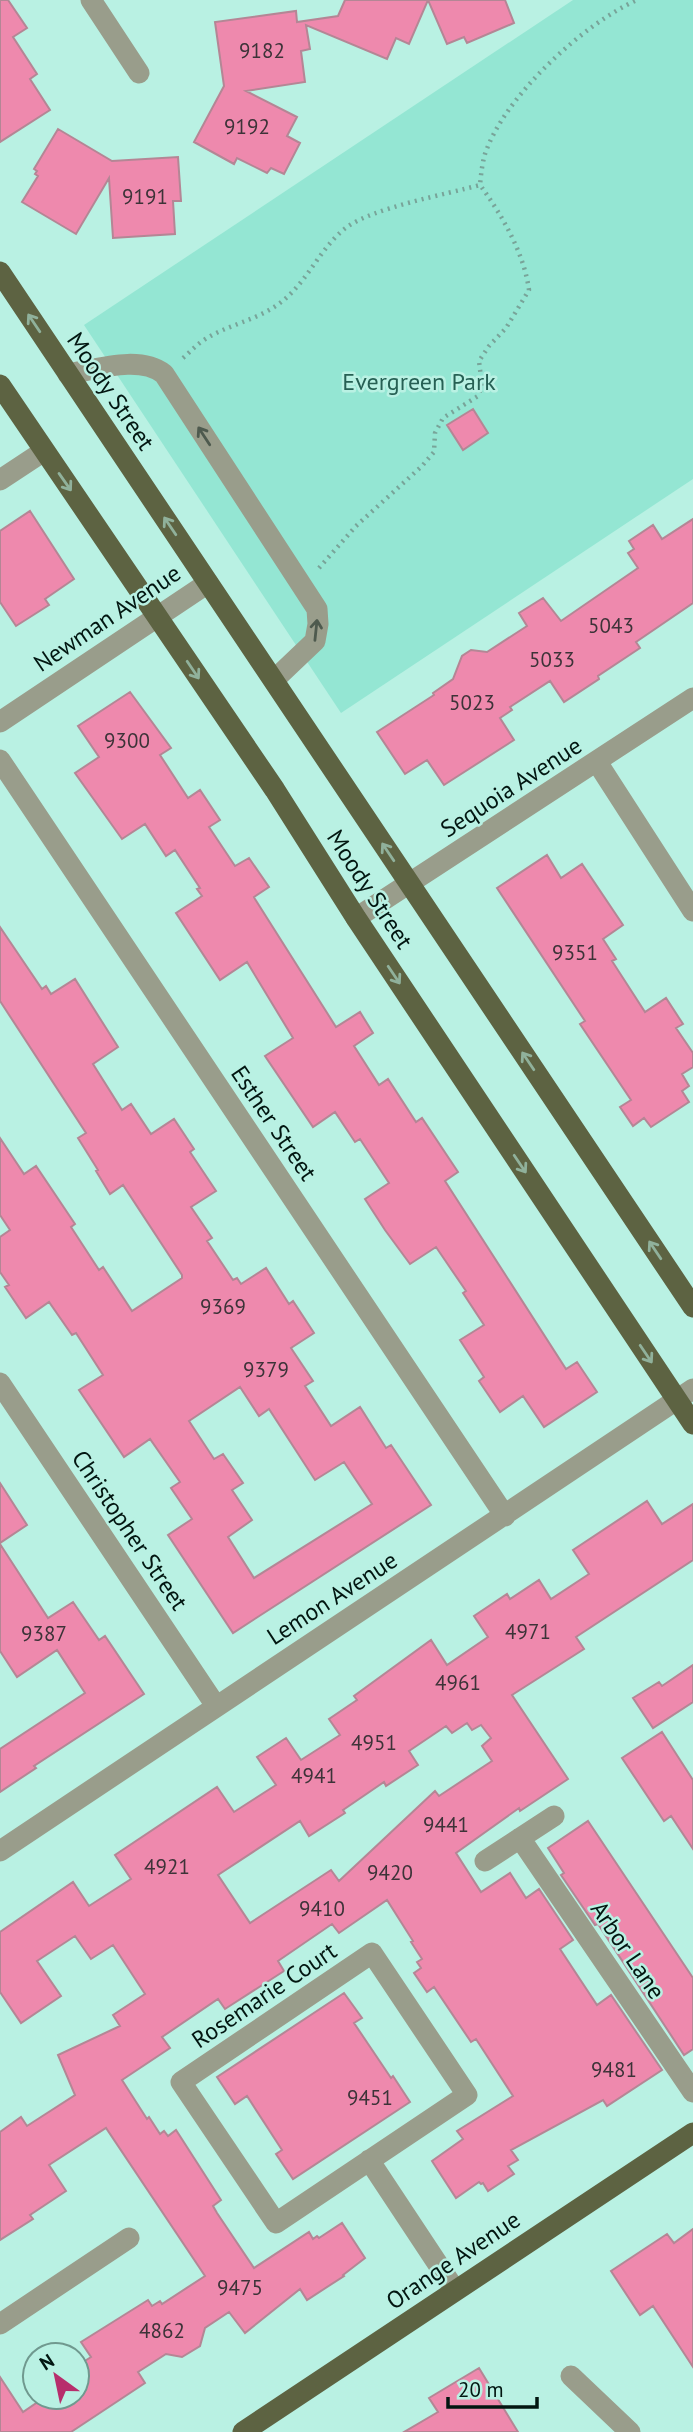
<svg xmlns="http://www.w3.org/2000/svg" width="693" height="2432" font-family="'PT Sans',sans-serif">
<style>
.green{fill:#94e6d3}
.building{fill:#ee89ad;stroke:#b48695;stroke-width:2;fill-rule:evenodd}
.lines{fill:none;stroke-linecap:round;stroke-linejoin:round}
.path{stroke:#78a499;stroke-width:4.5;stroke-dasharray:2 5;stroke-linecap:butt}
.minor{stroke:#999d8b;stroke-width:21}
.major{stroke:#5d6342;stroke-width:21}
.oneway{stroke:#90b19b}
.oneway2{stroke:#4e5a4e}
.labels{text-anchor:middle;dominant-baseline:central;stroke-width:5;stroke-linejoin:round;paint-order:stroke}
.number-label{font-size:21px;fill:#3d3338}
.park-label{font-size:24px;fill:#266054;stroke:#b9f1e3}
.street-label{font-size:24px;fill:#021611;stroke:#b9f1e3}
</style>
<rect width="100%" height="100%" fill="#b9f1e3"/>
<path class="green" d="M573,0H693V479L341,713L84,325Z"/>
<path class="building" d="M0,0H8L27,28L13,37L37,74L30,79L50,110L0,142Z
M345,0H428L409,44L396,38L387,59L306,25L310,49L301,51L305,82L246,91L297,117L287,136L300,143L284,174L271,168L267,173L237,158L234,164L194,142L224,86L215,22L296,11L297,22L338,16Z
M428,0H505L514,23L467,43L464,37L447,44Z
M58,129L112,161L178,157L181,201H173L175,234L113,238L109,178L76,234L22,202L38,176L35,174L37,171L34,169Z
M473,409L488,433L463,450L447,425Z
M30,511L74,579L45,599L49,605L16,626L0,602V531Z
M693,519V603L636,642L640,648L598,676L599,679L564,702L550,681L510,707L512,710L500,718L514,740L444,785L427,760L405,774L377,732L434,695L433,693L453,679L462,656L471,650L487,652L527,626L519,613L543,598L561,621L638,568L628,553L634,549L629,541L653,525L662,539Z
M130,692L171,748L160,755L188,798L200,790L220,820L209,827L235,866L249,858L269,887L254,897L255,899L336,1027L360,1012L373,1033L354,1046L379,1085L388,1079L416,1122L422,1118L458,1172L445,1181L566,1369L577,1362L597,1392L544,1427L523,1396L500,1412L479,1381L484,1377L460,1340L484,1325L463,1293L466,1291L436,1247L410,1264L385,1230L365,1199L389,1183L360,1139L355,1142L335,1112L313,1127L265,1056L293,1038L247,962L220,980L176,913L202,896L197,889L200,888L175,850L166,856L145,824L122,839L75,773L99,757L78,726Z
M547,855L561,878L582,864L623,925L603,939L616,959L612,961L645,1012L666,998L683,1024L676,1028L693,1053V1067L682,1074L689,1086L682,1091L689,1102L651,1127L644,1118L633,1126L620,1107L631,1100L580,1024L585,1021L497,888Z
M0,927L42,989L46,986L51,994L75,979L118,1047L93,1064L122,1110L131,1104L151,1134L174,1119L194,1149L190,1152L216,1191L191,1207L212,1238L207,1241L233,1280L237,1278L241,1284L266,1268L289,1304L293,1301L314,1333L291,1348L313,1381L305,1386L331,1426L360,1407L386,1448L391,1445L431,1505L233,1633L168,1535L192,1519L171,1488L180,1482L150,1439L124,1457L79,1390L103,1375L76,1333L72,1335L49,1302L26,1318L5,1287L9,1285L0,1272V1237L10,1230L0,1215V1138L24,1174L36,1166L75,1224L71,1227L99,1270L103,1267L132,1311L182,1278V1275L123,1185L110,1194L96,1171L98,1170L78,1138L86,1133L0,1001ZM240,1387L259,1416L269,1409L315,1480L344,1462L372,1504L254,1578L228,1537L252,1520L232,1490L243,1483L223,1454L214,1459L189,1421Z
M0,1483L27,1525L0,1543Z
M647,1501L662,1524L693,1504V1560L576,1637L584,1649L512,1695L568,1779L520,1811L519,1808L456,1853L481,1892L510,1873L526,1898L539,1889L573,1940L560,1949L597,2005L611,1995L662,2070L607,2106L603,2100L511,2150L518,2160L508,2166L514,2174L488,2191L483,2183L481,2184L479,2182L456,2198L432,2161L463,2139L457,2131L513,2096L476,2039L471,2042L434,1987L427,1992L414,1973L421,1968L417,1962L422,1959L411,1942L413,1941L387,1900L339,1933L332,1924L278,1961L284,1971L225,2009L218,1999L162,2037L170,2048L122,2080L147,2119L149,2117L160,2134L164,2131L168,2136L176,2130L221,2200L213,2206L217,2213L254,2268L309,2232L313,2239L317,2236L319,2238L342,2223L365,2258L343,2275L344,2276L307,2300L300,2289L245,2333L229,2312L205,2328L200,2346L182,2357L166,2354L138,2372L145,2383L71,2432H0V2377L23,2412L45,2397H77V2366L91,2357L81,2342L148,2300L152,2306L160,2301L162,2304L205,2276L106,2128L49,2165L66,2191L30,2215L33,2219L0,2240V2132L21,2117L27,2126L75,2095L58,2055L120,2026L113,2015L145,1994L113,1945L91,1959L75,1936L37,1961L61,1996L21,2023L0,1992V1932L73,1882L89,1906L131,1879L115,1855L217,1787L234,1812L276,1785L257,1757L286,1738L301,1760L340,1735L329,1719L357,1700L354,1696L431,1640L447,1665L488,1637L474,1616L507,1594L510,1599L539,1580L551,1599L589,1574L573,1550ZM467,1723L472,1730L481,1725L491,1738L482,1746L492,1761L439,1796L435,1791L339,1881L331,1870L250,1923L218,1875L300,1821L309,1836L345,1813L343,1810L384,1782L386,1786L418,1765L409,1751L446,1726L452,1733Z
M0,1544L48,1618L73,1602L99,1640L105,1636L144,1694L34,1766L36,1768L0,1792V1749L85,1693L57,1650L17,1677L0,1651Z
M693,1665V1702L653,1728L633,1698L659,1682L662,1686Z
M662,1732L693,1780V1849L671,1816L664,1821L622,1758Z
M588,1821L693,1978V2049L684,2055L598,1924L595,1925L561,1875L564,1873L548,1848Z
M344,1993L362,2018L354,2023L391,2078L393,2076L410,2102L293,2179L276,2154L282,2150L247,2096L235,2104L217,2077Z
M693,2229V2367L653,2306L640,2315L611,2271L667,2234L674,2243Z
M479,2368L518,2432H404L438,2412L429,2398Z"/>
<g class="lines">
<path class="path" d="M183,358C190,352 196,345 204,340C226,325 256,321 280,303C308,282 320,247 347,227C373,208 447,194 480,185C481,175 482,164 485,154C504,97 583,24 637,0
M319,568L356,526L422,466L434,452L435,433L443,418L478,396L482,386L479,361L489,346L506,328L529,290C524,253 502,215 480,185"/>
<path class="minor" d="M91,0L139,73
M68,374C98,369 140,355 164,374L317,609L318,624L315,641L274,680
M0,480L44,451
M0,722L208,583
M0,760L505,1516
M597,762L693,911
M356,918L693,698
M0,1383L216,1706
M520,1838L693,2092
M0,1851L693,1389
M485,1861L554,1816
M372,1953L467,2095L276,2223L181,2082Z
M369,2160L455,2290
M0,2324L129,2238
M571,2376L630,2432"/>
<path class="major" d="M0,272L693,1307
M0,385L275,790L356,918L693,1424
M243,2432L693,2133"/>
</g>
<defs><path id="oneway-shaft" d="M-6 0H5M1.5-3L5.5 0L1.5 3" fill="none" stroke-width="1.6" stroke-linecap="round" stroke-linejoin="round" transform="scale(1.75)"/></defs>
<g class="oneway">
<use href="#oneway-shaft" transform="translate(34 323) rotate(-124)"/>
<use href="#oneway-shaft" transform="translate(65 482) rotate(55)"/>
<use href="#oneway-shaft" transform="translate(170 526) rotate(-124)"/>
<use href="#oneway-shaft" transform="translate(193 670) rotate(56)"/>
<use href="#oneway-shaft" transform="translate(388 852) rotate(-124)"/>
<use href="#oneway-shaft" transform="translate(394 975) rotate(56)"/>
<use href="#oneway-shaft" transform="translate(528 1061) rotate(-124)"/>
<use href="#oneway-shaft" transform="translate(520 1164) rotate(56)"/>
<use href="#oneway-shaft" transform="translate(655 1250) rotate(-124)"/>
<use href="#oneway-shaft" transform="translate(646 1354) rotate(56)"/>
</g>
<g class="oneway2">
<use href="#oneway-shaft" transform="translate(204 436) rotate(-123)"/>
<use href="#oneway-shaft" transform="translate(316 630) rotate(-84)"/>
</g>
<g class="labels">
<g class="number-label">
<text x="262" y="50">9182</text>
<text x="247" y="126">9192</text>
<text x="145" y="196">9191</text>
<text x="611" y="625">5043</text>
<text x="552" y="659">5033</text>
<text x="472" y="702">5023</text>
<text x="127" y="740">9300</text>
<text x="575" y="952">9351</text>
<text x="223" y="1306">9369</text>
<text x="266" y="1369">9379</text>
<text x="528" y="1631">4971</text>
<text x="44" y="1633">9387</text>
<text x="458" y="1682">4961</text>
<text x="374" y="1742">4951</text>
<text x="314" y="1775">4941</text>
<text x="446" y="1824">9441</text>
<text x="167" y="1866">4921</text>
<text x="390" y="1872">9420</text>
<text x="322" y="1908">9410</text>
<text x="614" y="2069">9481</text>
<text x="370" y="2097">9451</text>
<text x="240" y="2287">9475</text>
<text x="162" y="2330">4862</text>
</g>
<g class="park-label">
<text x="419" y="381">Evergreen Park</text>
</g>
<g class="street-label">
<text transform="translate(111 391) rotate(56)">Moody Street</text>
<text transform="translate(107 618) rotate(-34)">Newman Avenue</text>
<text transform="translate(511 787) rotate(-33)">Sequoia Avenue</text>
<text transform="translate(370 889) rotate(57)">Moody Street</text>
<text transform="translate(274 1123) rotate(56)">Esther Street</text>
<text transform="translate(130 1530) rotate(56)">Christopher Street</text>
<text transform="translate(332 1598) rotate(-33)">Lemon Avenue</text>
<text transform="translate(628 1950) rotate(56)">Arbor Lane</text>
<text transform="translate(264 1995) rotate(-34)">Rosemarie Court</text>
<text transform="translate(453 2260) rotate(-34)">Orange Avenue</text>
</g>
</g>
<g transform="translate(56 2376) rotate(327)"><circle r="33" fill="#b9f1e3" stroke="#70998f" stroke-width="2"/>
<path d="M0-5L12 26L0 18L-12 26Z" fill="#b72e6c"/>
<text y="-10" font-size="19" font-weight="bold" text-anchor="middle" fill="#021611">N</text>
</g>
<path d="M448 2397v10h89v-10" fill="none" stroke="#021611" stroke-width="3.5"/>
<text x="458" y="2397" font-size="21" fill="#021611" stroke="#b9f1e3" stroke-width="5" paint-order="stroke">20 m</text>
</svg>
